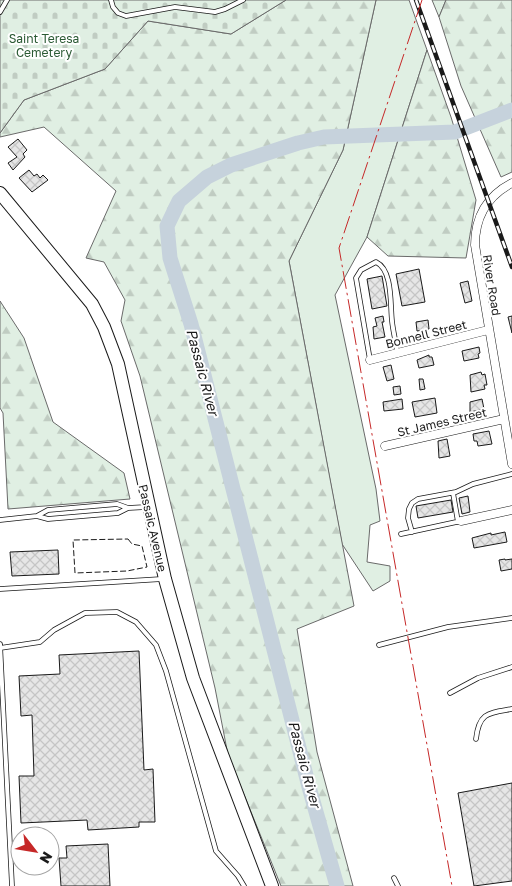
<svg xmlns="http://www.w3.org/2000/svg" width="512" height="886" font-family="'Golos Text',sans-serif">
<style>
.green{fill:#e0efe3;stroke:#6a6a6a}
.forest{fill:url(#forest-firs);stroke:#6a6a6a}
.cemetery{fill:url(#cemetery-stones);stroke:#6a6a6a}
.lines{fill:none;stroke-linecap:round;stroke-linejoin:round}
.river{stroke:#c6d2dc;stroke-width:15}
.building{fill:url(#building-cross-hatch);stroke:#1a1a1a}
.service-casing{stroke:#1a1a1a;stroke-width:5.5}
.minor-casing{stroke:#1a1a1a;stroke-width:9}
.primary-casing{stroke:#1a1a1a;stroke-width:14}
.service{stroke:#fff;stroke-width:4}
.minor{stroke:#fff;stroke-width:8}
.primary{stroke:#fff;stroke-width:12}
.rail-casing{stroke:#1a1a1a;stroke-width:4.5}
.rail{stroke:#fff;stroke-width:2.5;stroke-dasharray:8;stroke-linecap:butt}
.fence{stroke:#1a1a1a;stroke-width:1;stroke-dasharray:6 2.5;stroke-linecap:butt}
.power{stroke:#c62828;stroke-width:1;stroke-dasharray:18 4 2.5 4;stroke-linecap:butt}
.labels{text-anchor:middle;dominant-baseline:central;stroke-width:4;stroke-linejoin:round;paint-order:stroke}
.park-label{font-size:12px;fill:#2b5a34;stroke:#fff}
.street-label{font-size:12px;fill:#1a1a1a;stroke:#fff}
.water-label{font-size:14px;font-style:italic;fill:#1a1a1a;stroke:#fff}
</style>
<defs>
<pattern id="forest-firs" width="22" height="20" patternUnits="userSpaceOnUse" patternTransform="scale(1.25)"><rect width="22" height="20" fill="#e0efe3"/><path d="M5 1l3.5 6h-7zM16 11l3.5 6h-7z" fill="#c0ccc2"/></pattern>
<pattern id="cemetery-stones" width="16" height="16" patternUnits="userSpaceOnUse" patternTransform="scale(1.25)"><rect width="16" height="16" fill="#e0efe3"/><path d="M2 7V4a2 2 0 0 1 4 0v3zM10 15v-3a2 2 0 0 1 4 0v3z" fill="#c0ccc2"/></pattern>
<pattern id="building-cross-hatch" width="8" height="8" patternUnits="userSpaceOnUse" patternTransform="scale(1.25)"><rect width="8" height="8" fill="#e6e6e6"/><path d="M0 0l8 8M0 8l8-8" fill="none" stroke="#c5c5c5"/></pattern>
</defs>
<rect width="100%" height="100%" fill="#fff"/>
<path class="green" d="M376,0H409L427,50L367,237L335,295L376,489L380,521L370,525L367,562L390,566V581L373,591L342,544L289,261L343,150Z
M432,0H446L439,17Z"/>
<path class="forest" d="M286,0H376L343,150L289,261L354,606L297,629L317,752L353,886H281L228,755L215,688L140,376L121,321L125,300L104,262L86,258L116,191L44,127L0,137V133L24,100L105,69L148,21L231,34Z
M446,0H512V172L501,177L461,86L439,17Z
M427,50L451,117L476,200L466,258L388,256L367,237Z
M0,301L24,338L53,422L124,473L130,499L8,509L3,413L0,408Z"/>
<path class="cemetery" d="M0,0H286L231,34L148,21L105,69L24,100L0,133Z"/>
<g class="lines">
<path class="river" d="M337,886L309,787L191,324L170,258L167,226L179,201L207,177L231,165L298,143L324,137L455,132L512,110"/>
</g>
<path class="building" d="M18,139L27,150L23,154L25,157L13,170L8,163L17,157L8,147Z
M29,170L34,176L37,174L40,178L43,175L48,180L32,192L19,178Z
M419,269L425,302L402,306L396,274Z
M382,276L387,306L372,309L367,279Z
M468,281L472,301L465,303L460,283Z
M383,316L384,322H382L385,337L374,339L373,327L377,326L375,318Z
M512,316V333L508,317Z
M428,320L429,329L417,331L416,322Z
M479,347L480,353L478,354L479,358L464,361L462,351Z
M429,355V357H432L434,365L419,368L417,360Z
M391,365L394,379L387,381L383,367Z
M481,372L482,375L485,374L487,385H484L485,389L471,392L470,375Z
M419,379H423L425,389L420,390Z
M400,386L401,394L394,395L393,387Z
M435,398L437,413L415,417L412,402Z
M402,399L403,409L384,411L383,402Z
M482,399L484,409L470,412V402Z
M489,431L492,444L478,446L477,441H474L473,434Z
M447,439L450,456L439,458L438,441Z
M468,496L470,512L462,514L459,498Z
M451,500L453,512L418,518L416,506Z
M505,532L507,542L474,548L472,538L491,533V535Z
M58,550L59,574L12,576L10,552Z
M505,559V560L512,559V569L501,571L499,560Z
M139,651L144,770L153,769L155,822H139V827L88,830L87,820L21,823L19,776H34L32,715L21,716L19,676L60,674L59,655Z
M512,783V881L474,886L458,793Z
M108,844L110,886H61L59,858H67L66,846Z"/>
<g class="lines">
<g class="service-casing">
<path id="service" d="M111,0L113,7L118,13L126,16L175,7L215,12L225,9L243,0
M0,12L7,0
M370,360L356,278L361,270L376,262C393,270 390,304 392,321C393,331 396,342 397,352
M453,493L458,522
M37,516L48,510L117,504L128,508L146,507
M0,520L37,516L48,519L118,513L128,508
M412,532L408,518L409,509L412,503L418,499L456,492L473,484L512,474
M401,534L461,521
M0,589L162,579
M0,644L12,886
M379,645L448,627L512,618
M0,648L40,642L54,630L85,613L117,612L136,622L156,645L166,671L216,851L238,876L244,886
M450,693L478,678L512,667
M476,739C479,712 489,713 512,709
M394,878L398,886"/>
</g>
<g class="minor-casing">
<path id="minor" d="M512,183C487,196 475,217 475,245L512,464
M370,360L488,330
M385,446L504,419
M461,521L512,510"/>
</g>
<g class="primary-casing">
<path id="primary" d="M0,193L92,304L104,327L118,364L165,579L193,678L272,886"/>
</g>
<use href="#service" class="service"/>
<use href="#minor" class="minor"/>
<use href="#primary" class="primary"/>
<g class="rail-casing">
<path id="rail" d="M416,0L512,267"/>
</g>
<use href="#rail" class="rail"/>
<path class="fence" d="M128,539L132,544L142,546L147,567L127,571L75,573L73,540Z"/>
<path class="power" d="M422,0L339,248L452,886"/>
</g>
<g class="labels">
<g class="park-label">
<text x="44" y="38">Saint Teresa<tspan x="44" dy="14">Cemetery</tspan></text>
</g>
<g class="street-label">
<text transform="translate(492 285) rotate(81)">River Road</text>
<text transform="translate(426 334) rotate(-14)">Bonnell Street</text>
<text transform="translate(442 422) rotate(-13)">St James Street</text>
<text transform="translate(153 528) rotate(77)">Passaic Avenue</text>
</g>
<g class="water-label">
<text transform="translate(203 372) rotate(75)">Passaic River</text>
<text transform="translate(305 764) rotate(75)">Passaic River</text>
</g>
</g>
<g transform="translate(35 851) rotate(121)"><circle r="24" fill="#ffffff" stroke="#a3a3a3"/>
<path d="M0-4L9 19L0 12L-9 19Z" fill="#c62828"/>
<text y="-8" font-size="14" font-weight="bold" text-anchor="middle" fill="#1a1a1a">N</text>
</g>
</svg>
